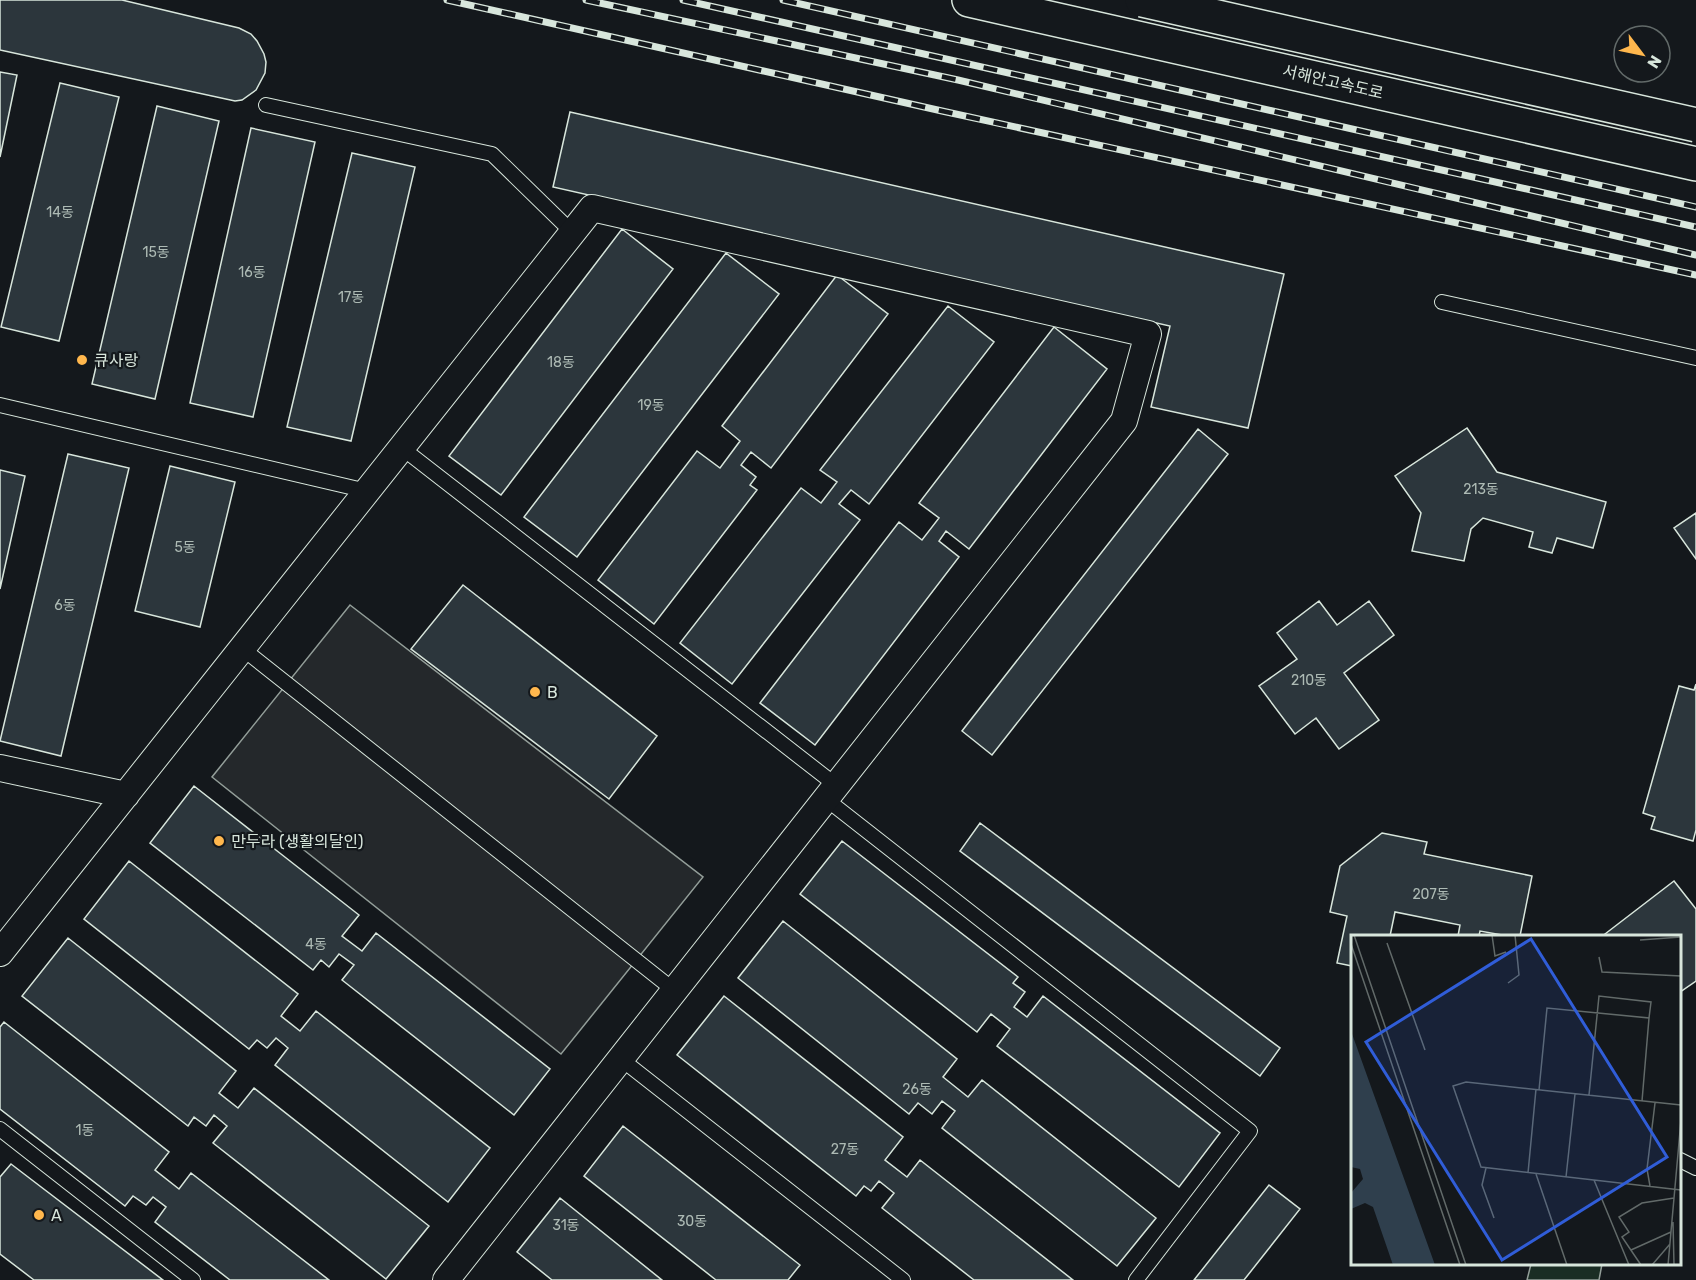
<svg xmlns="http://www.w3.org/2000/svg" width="1696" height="1280" font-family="Rubik,'Noto Sans KR',sans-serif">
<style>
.green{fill:#1a2d24;stroke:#939e99;stroke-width:1.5}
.parking{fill:#24282b;stroke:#939e99;stroke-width:1.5}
.building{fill:#2c363c;stroke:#d8e6dc;stroke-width:1.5}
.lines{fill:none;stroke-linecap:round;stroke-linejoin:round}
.service-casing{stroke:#d8e6dc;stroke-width:16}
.minor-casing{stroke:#d8e6dc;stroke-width:28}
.motorway-casing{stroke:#d8e6dc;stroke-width:36}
.service{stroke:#14181c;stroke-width:14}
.minor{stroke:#14181c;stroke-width:26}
.motorway{stroke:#14181c;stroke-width:33}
.rail-casing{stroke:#d8e6dc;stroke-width:7}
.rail{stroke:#14181c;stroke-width:4.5;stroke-dasharray:14;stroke-linecap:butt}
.motorway-bridge-casing{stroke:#d8e6dc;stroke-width:36;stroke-linecap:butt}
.motorway-bridge{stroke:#14181c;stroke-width:33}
.poi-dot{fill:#ffb74d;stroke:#14181c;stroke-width:2}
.labels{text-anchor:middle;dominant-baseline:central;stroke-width:4.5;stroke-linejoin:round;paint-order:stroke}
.number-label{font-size:14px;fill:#adbab4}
.street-label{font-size:16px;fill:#d8e6dc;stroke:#14181c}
.poi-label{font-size:16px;fill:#d8e6dc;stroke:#14181c;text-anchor:start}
.inset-road{fill:none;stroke:#626a69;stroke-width:1.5}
.view{fill:#305dd8;fill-opacity:0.15;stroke:#305dd8;stroke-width:3}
.inset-edge{fill:none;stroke:#d8e6dc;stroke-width:3}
</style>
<rect width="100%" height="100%" fill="#14181c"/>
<path class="green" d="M1531,1264H1602L1599,1280H1527Z"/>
<path class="parking" d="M350,605L703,877L561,1054L212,777Z"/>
<path class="building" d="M0,0H122L239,28L251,34L257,41L264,54L266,62L265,73L256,90L242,100L235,101L0,50Z
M0,72L17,75L0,157Z
M60,83L119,97L59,341L1,327Z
M157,106L219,121L155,399L92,384Z
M570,112L1284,274L1248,428L1151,407L1170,326L553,187Z
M251,128L315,142L253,417L190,403Z
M352,153L415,167L351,441L287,427Z
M622,229L673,269L501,495L449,456Z
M726,253L779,294L577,557L524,517Z
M837,275L888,314L771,468L751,452L741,465L756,477L750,485L757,490L654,624L598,580L697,451L720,468L740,441L722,426Z
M948,306L994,342L869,504L851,490L839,504L860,520L732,684L680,643L801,488L821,503L837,482L820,470Z
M1054,327L1107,369L969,549L946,531L939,541L959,557L815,745L760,703L899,522L922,540L939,518L919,503Z
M1467,428L1497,472L1606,502L1593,548L1557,538L1552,553L1529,547L1533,532L1483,518L1471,529L1464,561L1412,551L1421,513L1395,476Z
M1198,429L1228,454L992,755L962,731Z
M68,454L129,468L61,756L0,741Z
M170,466L235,482L200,627L135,611Z
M0,470L25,476L0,589Z
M1696,513V559L1674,528Z
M463,585L657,736L609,799L411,649Z
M1319,601L1337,625L1369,601L1394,635L1344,673L1379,720L1339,749L1316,718L1295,734L1259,686L1297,659L1277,633Z
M1696,684V830L1693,841L1651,829L1655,817L1643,813L1679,686L1694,690Z
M194,786L359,915L342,936L362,951L376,933L550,1069L514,1115L342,980L354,965L339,954L329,967L321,960L313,970L150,843Z
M980,823L1280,1048L1260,1076L960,851Z
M1382,833L1427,842L1424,854L1532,876L1520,936H1508L1480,931L1479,936H1458L1460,925L1395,912L1390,936H1352V966L1337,963L1347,916L1330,912L1340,866Z
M842,841L1018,977L1013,983L1025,992L1014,1007L1027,1017L1043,996L1220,1133L1179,1187L997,1046L1010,1029L991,1014L977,1032L800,894Z
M129,861L298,994L281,1016L300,1031L316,1011L490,1148L448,1202L275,1065L288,1048L276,1038L267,1048L257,1040L249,1049L84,919Z
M1674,881L1696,909V981L1680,992V936H1607L1605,934Z
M783,921L957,1059L943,1077L968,1097L982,1080L1156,1218L1117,1266L942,1128L955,1111L942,1101L932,1114L918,1103L909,1114L738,978Z
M68,938L236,1071L219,1093L238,1108L254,1088L429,1226L386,1279L213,1143L227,1126L214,1115L206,1126L194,1117L188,1126L22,996Z
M724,996L903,1137L885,1160L907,1177L920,1160L1073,1280H974L882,1208L894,1193L879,1181L871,1191L864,1186L856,1196L677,1055Z
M4,1022L169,1152L155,1170L179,1189L191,1173L329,1280H230L155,1222L166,1207L153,1197L146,1205L133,1196L125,1206L0,1109V1027Z
M623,1126L800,1265L788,1280H716L584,1176Z
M11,1164L163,1280H34L0,1254V1177Z
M1269,1185L1300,1209L1244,1280H1194Z
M560,1198L662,1280H552L517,1252Z"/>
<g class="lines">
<g class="service-casing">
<path id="service" d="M266,105L492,154L573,233
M1442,302L1696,358
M0,405L367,491
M402,448L837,786
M243,649L675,991
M826,799L1250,1131L1136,1280
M621,1059L903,1280
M0,1129L193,1280
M1680,1160L1696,1168"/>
</g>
<g class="minor-casing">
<path id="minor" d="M0,768L126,795
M0,953L592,208L1148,334L1124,421L446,1280"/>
</g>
<g class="motorway-casing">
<path id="motorway" d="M969,0L1696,164"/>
</g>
<use href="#service" class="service"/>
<use href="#minor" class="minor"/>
<use href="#motorway" class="motorway"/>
<g class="rail-casing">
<path id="rail" d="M447,0L942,111L1696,275
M586,0L958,80L1696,255
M683,0L1696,227
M783,0L1696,207"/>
</g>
<use href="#rail" class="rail"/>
<g class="motorway-bridge-casing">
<path id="motorway-bridge" d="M1142,0L1696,125"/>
</g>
<use href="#motorway-bridge" class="motorway-bridge"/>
</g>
<g class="poi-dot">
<circle cx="82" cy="360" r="6"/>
<circle cx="535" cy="692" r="6"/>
<circle cx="219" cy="841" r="6"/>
<circle cx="39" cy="1215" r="6"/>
</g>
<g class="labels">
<g class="number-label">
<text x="60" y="212">14동</text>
<text x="156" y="252">15동</text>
<text x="252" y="272">16동</text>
<text x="351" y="297">17동</text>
<text x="561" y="362">18동</text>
<text x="651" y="405">19동</text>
<text x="1481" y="489">213동</text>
<text x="185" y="547">5동</text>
<text x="65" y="605">6동</text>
<text x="1309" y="680">210동</text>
<text x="1431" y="894">207동</text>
<text x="316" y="944">4동</text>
<text x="917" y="1089">26동</text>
<text x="85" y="1130">1동</text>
<text x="845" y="1149">27동</text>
<text x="692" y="1221">30동</text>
<text x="566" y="1225">31동</text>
</g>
<g class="street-label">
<text transform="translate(1333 82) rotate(13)">서해안고속도로</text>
</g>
<g class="poi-label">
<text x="94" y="360">큐사랑</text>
<text x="547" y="692">B</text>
<text x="231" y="841">만두라 (생활의달인)</text>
<text x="51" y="1215">A</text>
</g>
</g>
<g transform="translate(1351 935)">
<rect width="330" height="330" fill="#14181c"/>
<path d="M0,96L84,330H42L22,272L14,268L0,274V258L12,244L9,234L0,232Z" fill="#2f3f4d"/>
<path class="inset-road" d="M3,0L115,330M141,0L144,21L155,17M289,5L330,2M36,8L74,115M0,9L109,330M248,22L251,37L330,41M157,48L168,40L164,0M188,155L196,73L298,83L291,166M238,160L248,61L300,67L298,83M330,170L115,147L102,151L130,232L330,255M135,233L131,250L143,283M177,238L185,154M185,239L216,330M215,242L224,159M243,245L278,330M299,251L296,234L304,168M322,287L323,330M280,315L320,297M290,330L271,302L278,297L268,282L291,268L323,263M301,330L319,309M317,330L330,185"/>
<path class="view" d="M180,4L316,222L151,325L15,107Z"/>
<rect width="330" height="330" class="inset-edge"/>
</g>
<g transform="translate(1642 54) rotate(122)"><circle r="28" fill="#14181c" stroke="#626a69" stroke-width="1.5"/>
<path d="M0-4.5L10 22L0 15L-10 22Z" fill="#ffb74d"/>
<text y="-9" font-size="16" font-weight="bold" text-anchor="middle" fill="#d8e6dc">N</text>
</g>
</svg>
